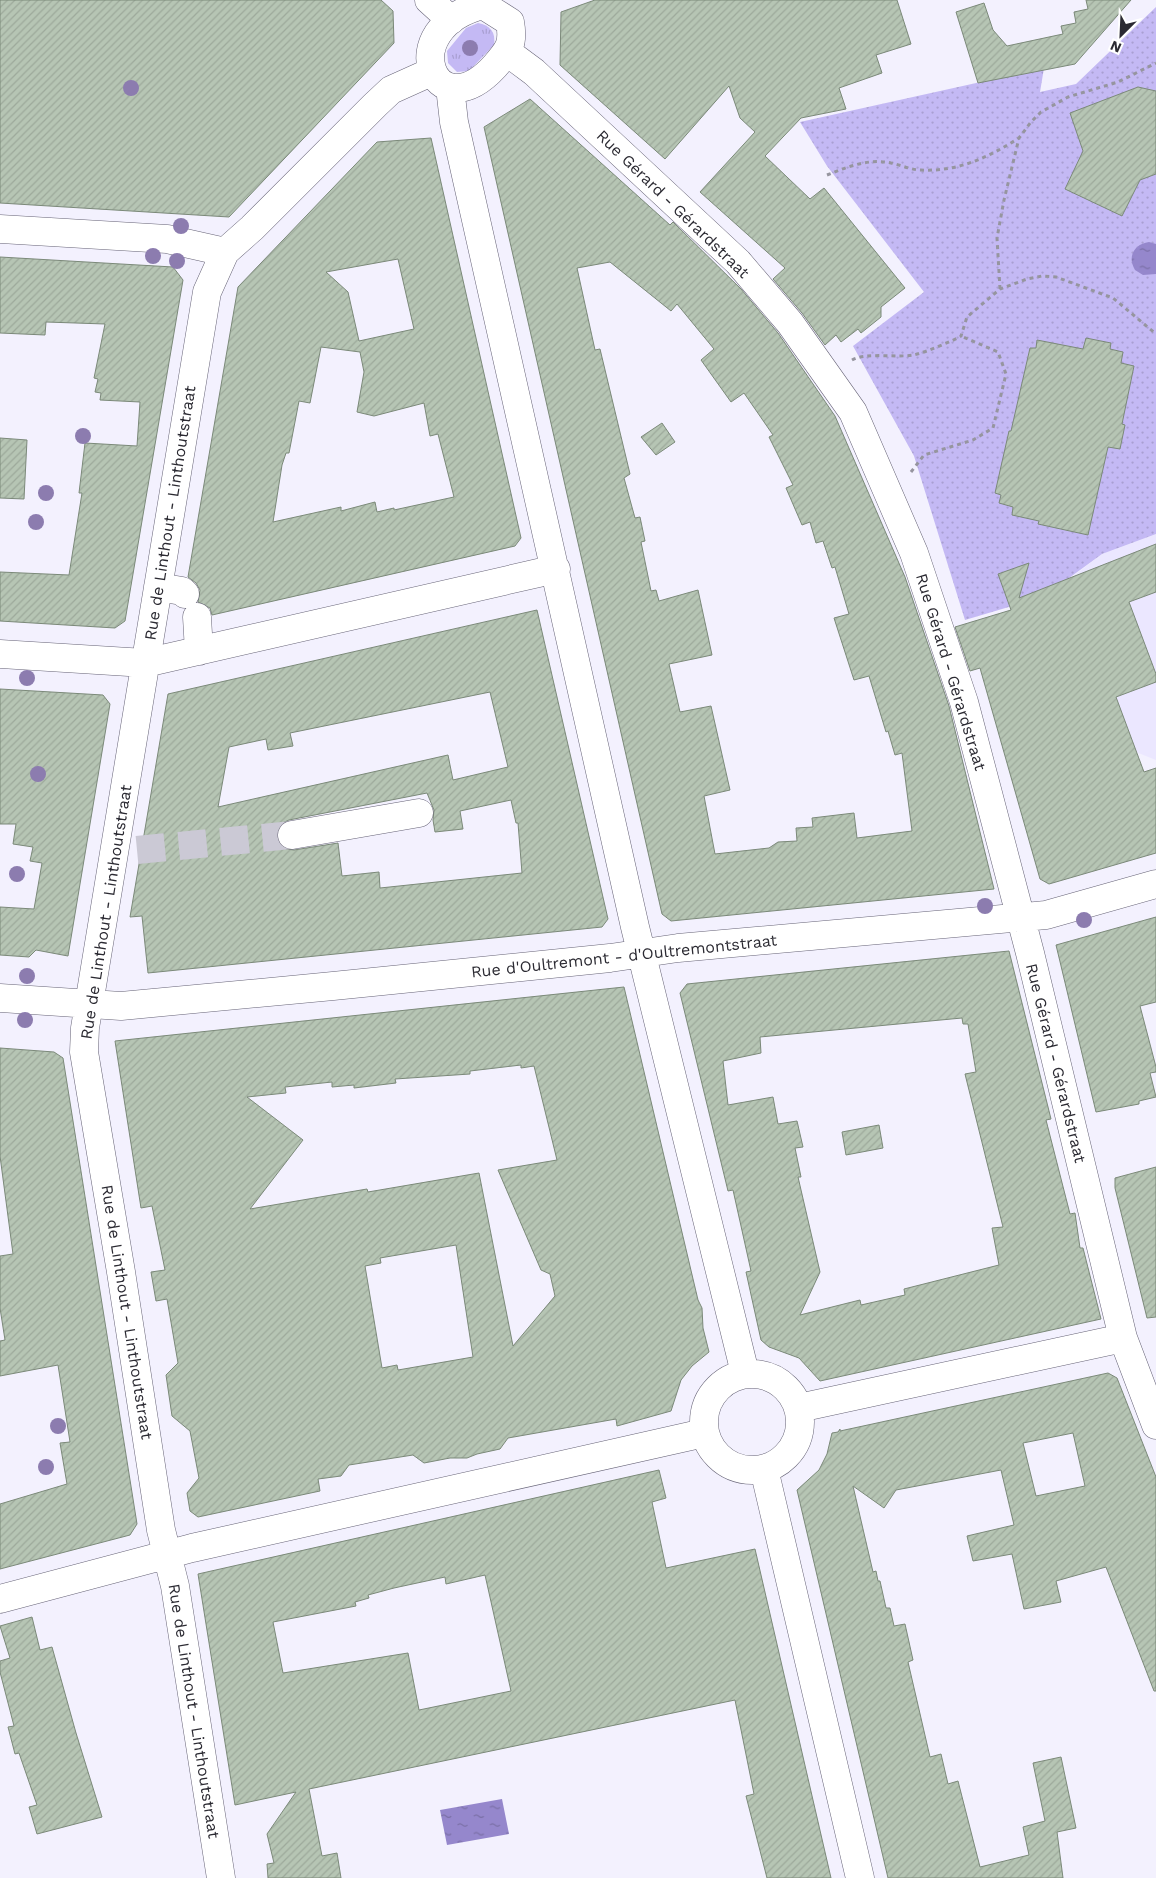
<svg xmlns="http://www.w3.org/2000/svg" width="1156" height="1878" font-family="'Work Sans',sans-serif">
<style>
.built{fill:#ebe7ff}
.grass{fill:url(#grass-tufts)}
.park{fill:url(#park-dots)}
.water{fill:url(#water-ripples)}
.building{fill:url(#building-hatch);stroke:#7b8979;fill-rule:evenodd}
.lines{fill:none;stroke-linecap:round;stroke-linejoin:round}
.minor-tunnel{stroke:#cbc9d5;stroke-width:28;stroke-dasharray:28 14;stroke-linecap:butt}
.minor-casing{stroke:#676477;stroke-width:29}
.path{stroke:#96959f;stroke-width:3;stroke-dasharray:4 4;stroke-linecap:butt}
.minor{stroke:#fff;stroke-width:28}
.tree{fill:#8c7caf}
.labels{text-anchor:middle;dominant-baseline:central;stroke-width:4;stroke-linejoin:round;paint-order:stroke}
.street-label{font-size:16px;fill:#2b2a32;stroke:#fff}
</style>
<defs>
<pattern id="grass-tufts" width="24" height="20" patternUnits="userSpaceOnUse" patternTransform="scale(1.25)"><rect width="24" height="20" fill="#c4b9f4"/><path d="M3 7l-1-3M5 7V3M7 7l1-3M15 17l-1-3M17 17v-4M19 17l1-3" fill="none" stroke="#a99fd2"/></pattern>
<pattern id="park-dots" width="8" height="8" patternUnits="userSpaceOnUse" patternTransform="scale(1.25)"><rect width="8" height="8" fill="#c4b9f4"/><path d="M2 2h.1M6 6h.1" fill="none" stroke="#a99fd2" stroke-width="1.8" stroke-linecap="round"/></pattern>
<pattern id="water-ripples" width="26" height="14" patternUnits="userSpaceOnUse" patternTransform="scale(1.25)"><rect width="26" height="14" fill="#9587cc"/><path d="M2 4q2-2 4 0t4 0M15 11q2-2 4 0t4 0" fill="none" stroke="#7a6fa6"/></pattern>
<pattern id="building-hatch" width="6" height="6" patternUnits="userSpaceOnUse" patternTransform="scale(1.25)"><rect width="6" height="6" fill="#b6c5b4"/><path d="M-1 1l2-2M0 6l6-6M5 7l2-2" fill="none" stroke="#9da99b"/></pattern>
</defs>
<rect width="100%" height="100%" fill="#f3f1fe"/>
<path class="built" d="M1156,534V760L1136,752L1072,577L1102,554Z"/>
<path class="grass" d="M478,23C490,25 496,32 494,45L469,71L457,72L448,63L447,51L466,28Z"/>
<path class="park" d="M1156,7V534L1102,554L1043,597L965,620L914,456L853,346L924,292L827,166L800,122L1044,68L1040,92L1076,84Z"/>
<path class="water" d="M1149,242L1156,244V274L1143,275L1135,270C1127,257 1134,244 1149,242Z
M502,1799L509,1834L447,1845L440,1810Z"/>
<path class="building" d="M0,0H381L393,11L394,43L229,217L0,203Z
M595,0H897L911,44L876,55L882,73L839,88L846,109L801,118L765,156L810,199L824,188L905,288L881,307V317L861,333L858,329L841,342L836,335L825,345L802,313L773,279L785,268L700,192L755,132L740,118L729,86L665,159L560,65L561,12Z
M1086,0H1131L1075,64L978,83L956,12L984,3L993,30L1007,46L1063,34L1061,26L1076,23L1074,12L1088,9Z
M1138,87L1156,91V174L1140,180L1122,216L1065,189L1083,151L1070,113Z
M530,99L670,225L673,222L741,289L778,333L835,416L905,577L949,706L994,889L671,921L662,914L484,127ZM610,262L671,311L677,304L714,349L701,360L731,402L744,393L773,435L769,437L793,485L786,488L802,525L810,522L816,543L823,541L832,568L835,567L849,614L834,618L854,680L869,676L886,732L888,731L895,755L902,753L912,831L857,838L854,813L812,818L813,827L796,828L797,841L778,842L769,848L715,854L704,796L730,790L711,706L680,712L669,664L712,655L698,590L659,601L656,590L651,591L641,542L645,541L640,517L635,518L624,478L630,474L600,349L595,350L577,268Z
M431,138L521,538L515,546L212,615L210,608L198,602L200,590L196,583L188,577L238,287L377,142ZM398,259L414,329L359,341L348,292L326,272ZM321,347L360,352L364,372L357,412L374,416L424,403L430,436L438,434L454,497L394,510V508L377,512L375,502L341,511V507L273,522L282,465L286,453H289L299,401L310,403Z
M0,257L173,267L183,280L125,621L115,628L0,621V572L69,575L82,493H79L85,443L137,446L140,402L100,400L101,393L95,392L98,379L94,378L105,324L46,322L45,335L0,333Z
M1086,338L1111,343L1110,349L1123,352L1121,363L1134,366L1122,424L1125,425L1120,449L1108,447L1088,535L1038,524L1039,521L1012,515L1013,507L999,503L1001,495L995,493L1009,431H1011L1030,348H1036L1037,340L1083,349Z
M662,423L675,442L656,455L641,437Z
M0,438L27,440L24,499L0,498Z
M1156,544V592L1129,602L1156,674V682L1116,697L1144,772L1156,768V853L1049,884L1040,879L980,668L970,671L955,627L1011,610L998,574L1029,563L1019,598Z
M537,610L608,919L602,927L148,973L142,916L130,917L168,694ZM490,692L508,767L453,780L448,755L218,807L229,747L266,739L268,750L293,746L290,733ZM427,793L434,810L433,820L435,832L463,829L460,811L511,800L516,823H518L522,873L380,888L379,872L342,876L338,843L294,850L286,849L280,845L277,838L278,829L282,823L289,820Z
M0,689L103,695L110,704L68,956L36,950L29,957L0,955V907L34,909L42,863L30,861L33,847L13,844L16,824H0Z
M1156,917V1002L1140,1006L1156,1067V1072L1150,1073L1156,1097L1139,1101V1104L1096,1112L1056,945Z
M1009,951L1051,1119L1046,1120L1070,1214L1075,1213L1080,1248H1083L1101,1319L820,1381L799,1358L769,1347L761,1340L746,1272L751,1271L733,1190L728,1191L680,993L687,984ZM962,1018L963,1024H968L976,1072L965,1074L1003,1227L992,1228L999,1265L904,1289L905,1295L861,1305L860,1300L800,1315L820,1272L798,1177H801L795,1148L803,1147L797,1121L778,1124L773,1097L728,1105L723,1061L761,1053L760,1037Z
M624,987L698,1300L702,1308L703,1328L709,1352L692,1366L681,1380L671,1411L617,1426L616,1419L508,1438L500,1449L477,1454L467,1458H450L424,1463L413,1455L349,1465L341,1476L318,1479L320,1491L198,1517L190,1511L187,1493L199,1478L190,1431L172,1416L166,1375L178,1363L167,1299L156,1301L151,1272L165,1270L152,1206L141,1208L115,1041ZM521,1065V1068L534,1066L557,1160L498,1170L541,1270L550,1274L555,1296L513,1346L479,1173L368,1192L367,1189L250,1209L303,1140L247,1097L286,1093L285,1087L332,1082V1087L354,1085V1088L396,1083L395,1079L470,1074V1071ZM456,1245L473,1357L398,1370L397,1365L382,1368L365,1266L381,1263L380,1258Z
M0,1048L54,1052L63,1058L137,1524L130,1535L0,1569V1504L67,1484L60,1443L70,1442L58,1365L0,1376V1341L5,1340L0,1308V1256L13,1254L0,1156Z
M879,1125L883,1148L846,1155L842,1132Z
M1156,1167V1317L1147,1318L1115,1188V1178Z
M1108,1373L1117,1378L1156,1477V1691H1154L1106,1567L1056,1581L1061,1602L1024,1609L1012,1554L973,1561L967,1536L1014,1525L1001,1470L896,1490L884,1508L853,1486L873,1572L876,1571L878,1581H880L886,1608H890L894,1626L905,1624L913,1660L908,1662L930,1757L941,1754L948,1784L958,1781L980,1867L1029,1855L1023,1827L1045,1821L1033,1763L1061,1757L1076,1828L1057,1832L1063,1878H888L797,1490L819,1470L827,1454L832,1433L838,1432L840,1429V1431ZM1073,1433L1085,1486L1036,1496L1023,1443Z
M659,1470L666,1498L652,1502L666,1568L755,1549L831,1878H767L746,1796L754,1794L735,1700L309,1789L322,1856L337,1853L341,1878H268L267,1864L274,1863L267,1834L296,1792L235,1805L198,1574ZM485,1575L511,1691L419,1710L408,1653L283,1673L273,1622L356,1606L355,1602L369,1598L368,1595L394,1588L445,1577L446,1584Z
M32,1617L40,1650L52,1647L76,1733L102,1817L37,1834L29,1807L37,1805L19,1753L15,1754L8,1727L14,1726L0,1672V1661L10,1658L0,1626Z"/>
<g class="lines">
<path class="minor-tunnel" d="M137,850L292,835"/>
<g class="minor-casing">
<path id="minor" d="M429,0L451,20
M483,5L510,22C514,44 509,50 495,66C434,133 392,28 483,5Z
M507,52L534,72L738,262L790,323L853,412L914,553L964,702L1030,953L1123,1338L1156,1425
M450,87L454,122L635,927L745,1373
M0,229L167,239L225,252
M158,587L182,591L185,594
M197,617L199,651
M0,654L145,663L556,569
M292,835L419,813
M0,998L121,1006L333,986L610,958L678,948L1046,915L1156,884
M704 1422a48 48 0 1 1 96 0a48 48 0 1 1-96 0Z
M799,1408L1123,1338
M764,1469L860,1878
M0,1599L192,1548L704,1433
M221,1878L175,1586L161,1530L121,1272L84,1052L85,1028L207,292L225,252L252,228L375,105L391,90L431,72"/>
</g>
<path class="path" d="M827,175C847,167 869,158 891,163C901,165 911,170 921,170C958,172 989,157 1019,138
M1000,289L997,238L1004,200L1019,138L1031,122L1041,112L1068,97L1118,82L1156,63
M852,360C866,352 896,358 914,355C929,351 944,344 958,338L961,336L967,317L1000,289L1027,279L1042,276L1056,277L1113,298L1156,334
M911,472L924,455L973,440L993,428L1006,374L998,352L961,336"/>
<use href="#minor" class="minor"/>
</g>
<g class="tree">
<circle cx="470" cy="48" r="8"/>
<circle cx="131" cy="88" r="8"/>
<circle cx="181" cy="226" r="8"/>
<circle cx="153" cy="256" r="8"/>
<circle cx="177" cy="261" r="8"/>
<circle cx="83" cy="436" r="8"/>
<circle cx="46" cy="493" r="8"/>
<circle cx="36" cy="522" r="8"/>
<circle cx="27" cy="678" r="8"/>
<circle cx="38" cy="774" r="8"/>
<circle cx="17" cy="874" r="8"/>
<circle cx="985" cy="906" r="8"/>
<circle cx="1084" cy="920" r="8"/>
<circle cx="27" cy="976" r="8"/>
<circle cx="25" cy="1020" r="8"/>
<circle cx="58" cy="1426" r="8"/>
<circle cx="46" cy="1467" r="8"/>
</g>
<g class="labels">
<g class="street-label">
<text transform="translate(673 204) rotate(44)">Rue Gérard - Gérardstraat</text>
<text transform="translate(170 513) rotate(-81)">Rue de Linthout - Linthoutstraat</text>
<text transform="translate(951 672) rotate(73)">Rue Gérard - Gérardstraat</text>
<text transform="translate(106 912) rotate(-81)">Rue de Linthout - Linthoutstraat</text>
<text transform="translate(624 956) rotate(-6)">Rue d'Oultremont - d'Oultremontstraat</text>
<text transform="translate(1056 1063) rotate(76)">Rue Gérard - Gérardstraat</text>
<text transform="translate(127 1312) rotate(81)">Rue de Linthout - Linthoutstraat</text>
<text transform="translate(194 1711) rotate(81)">Rue de Linthout - Linthoutstraat</text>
</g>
</g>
<g transform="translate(1121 35) rotate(204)" stroke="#ffffff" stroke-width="4" paint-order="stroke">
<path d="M0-4L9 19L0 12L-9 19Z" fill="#2b2a32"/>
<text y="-8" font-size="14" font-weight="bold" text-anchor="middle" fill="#2b2a32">N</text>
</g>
</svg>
